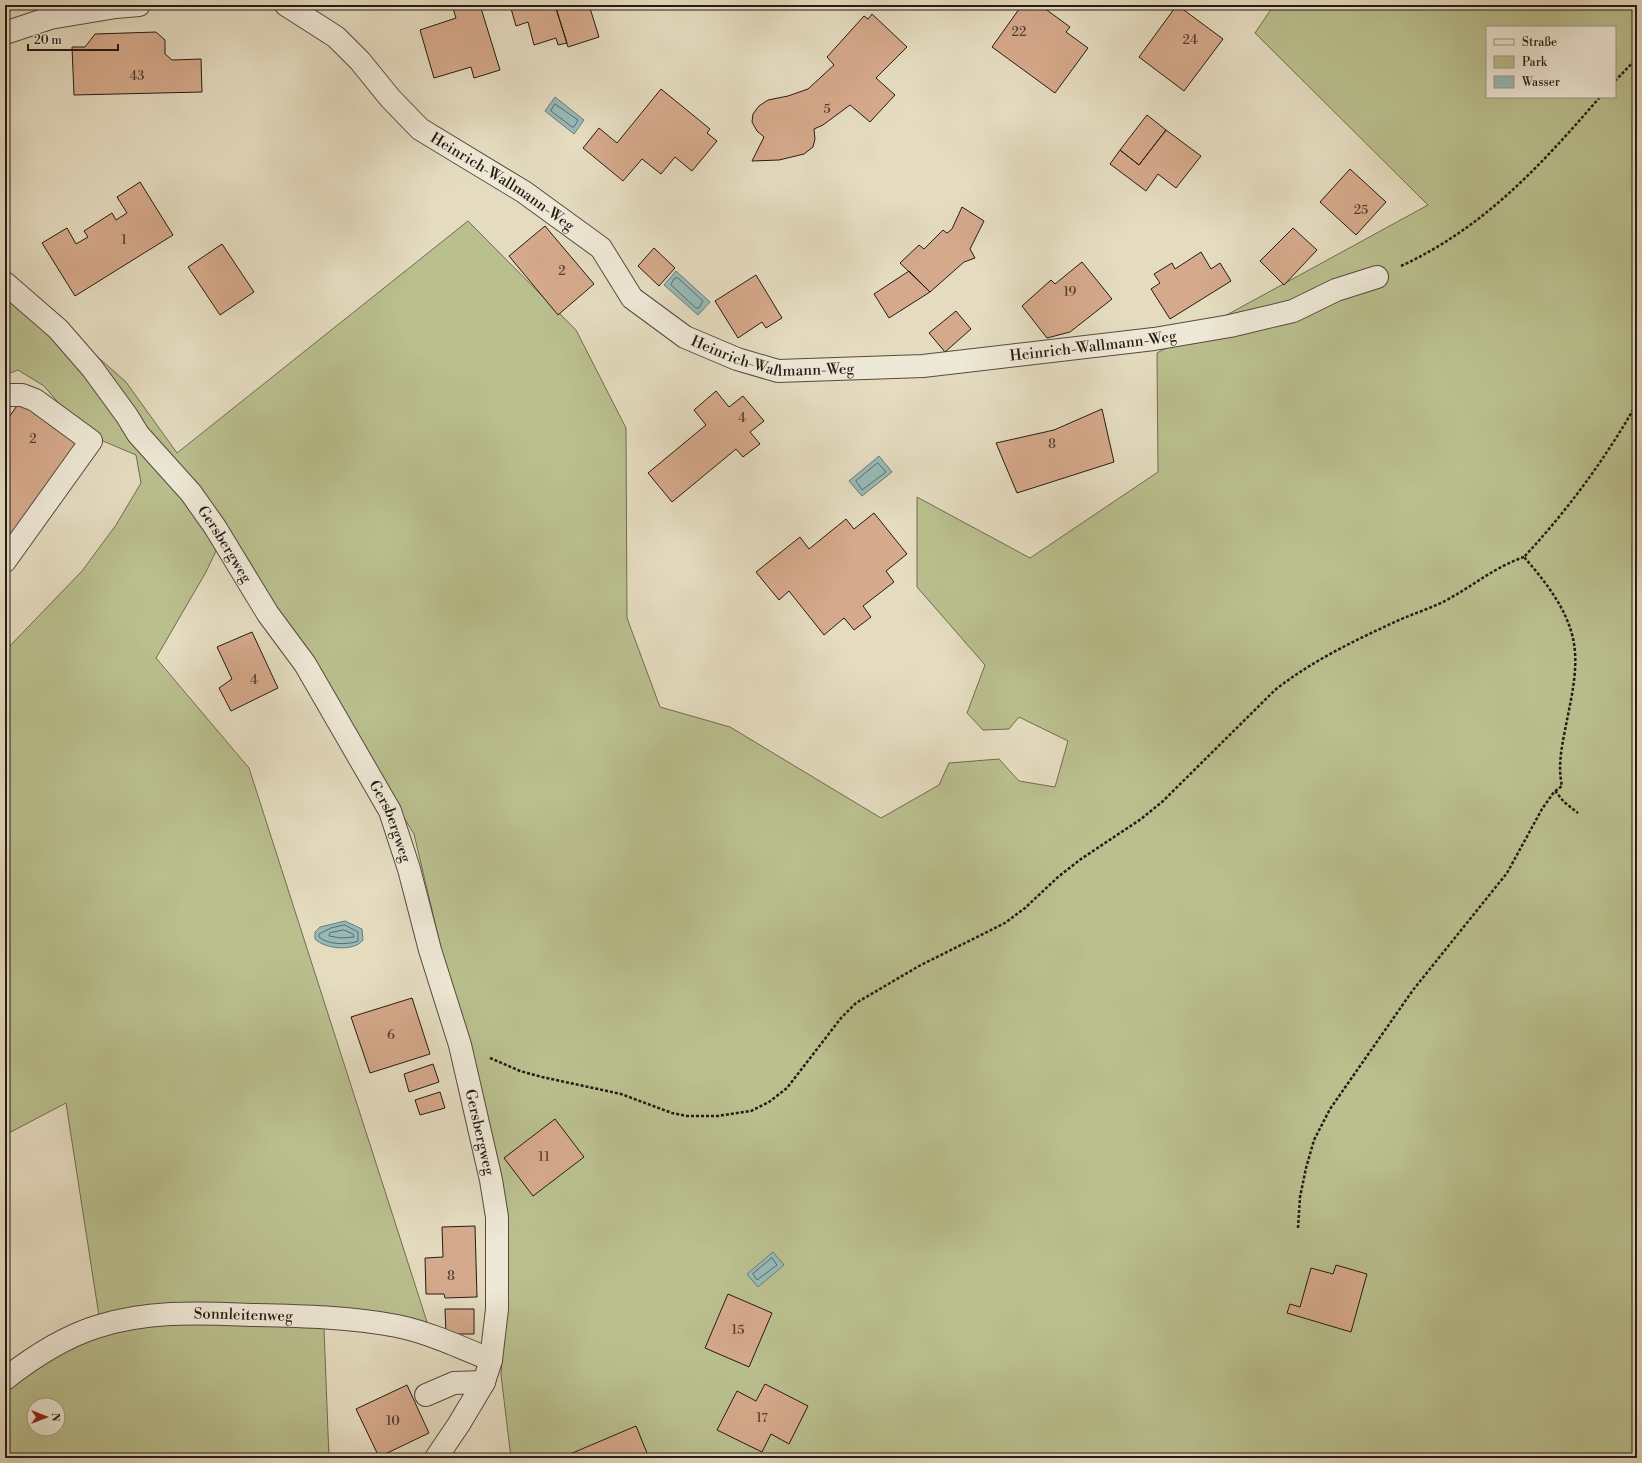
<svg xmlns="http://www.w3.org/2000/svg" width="1642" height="1463" font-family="'Libre Bodoni',serif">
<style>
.green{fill:#babf8e;stroke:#706c52;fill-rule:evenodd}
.water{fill:#97bab8;stroke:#6a7a77}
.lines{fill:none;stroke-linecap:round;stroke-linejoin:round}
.shore{stroke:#5e6a66;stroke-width:1}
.building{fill:#d5a98b;stroke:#261a15}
.minor-casing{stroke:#564a40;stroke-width:24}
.path{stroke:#261a15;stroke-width:2.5;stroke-dasharray:3 2;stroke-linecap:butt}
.minor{stroke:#eee8d6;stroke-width:22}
.labels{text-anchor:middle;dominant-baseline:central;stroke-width:3;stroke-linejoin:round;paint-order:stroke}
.number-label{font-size:13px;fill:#523e32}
.street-label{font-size:15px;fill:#261a15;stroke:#eee8d6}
</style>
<rect width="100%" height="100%" fill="#e5dcc0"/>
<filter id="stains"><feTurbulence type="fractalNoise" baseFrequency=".005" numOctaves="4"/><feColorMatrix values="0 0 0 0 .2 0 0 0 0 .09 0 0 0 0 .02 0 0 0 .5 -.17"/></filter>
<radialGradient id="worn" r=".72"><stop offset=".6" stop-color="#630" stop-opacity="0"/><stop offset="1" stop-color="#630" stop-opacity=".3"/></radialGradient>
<path class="green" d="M1274,5H1637V1458H511L501,1375L504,1319L480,1113L414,834L226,530L206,572L156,658L249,768L428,1325L326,1310L324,1329L329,1458H5V1392L49,1361L99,1334V1316L66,1103L5,1135V651L82,571L116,525L141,483L136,455L103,441L72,419L44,386L18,370L5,375V275L126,382L177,453L468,221L576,330L626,428L627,618L660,707L730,727L881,818L939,785L949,763L999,759L1019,781L1055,787L1068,741L1019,717L1009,729L983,730L967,713L985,665L917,587V497L1030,558L1158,472L1157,353L1428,205L1255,33ZM1487,27H1615V97H1487ZM34,1405H58V1429H34Z"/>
<path class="water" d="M555,97L584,120L574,134L545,111Z
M676,271L710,302L698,315L664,285Z
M879,456L892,472L862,496L849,481Z
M345,921L362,929L363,940C354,952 325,949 315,939V932L320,927Z
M773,1252L784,1265L758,1287L747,1274Z"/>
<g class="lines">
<path class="shore" d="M555,104L578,120L574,127H572L551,111Z
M675,278H678L703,301L699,308H696L671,285Z
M878,463L886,472L862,490L856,481Z
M345,925L358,932V941C349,945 327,945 319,937V934L331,928Z
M344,930L353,934L354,937L341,938L329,936L330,933Z
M772,1258L777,1265L757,1280L753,1274Z"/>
</g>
<path class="building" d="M452,5H480L500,70L474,78L471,67L434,78L420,30L456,18Z
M510,5H555L567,43L558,45L556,38L534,45L528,22L516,26Z
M555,5H589L599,37L568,47Z
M1022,5H1040L1070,27L1066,32L1088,48L1055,93L992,47Z
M1177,5L1223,39L1184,91L1139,57Z
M872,14L907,47L876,78L895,95L870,122L850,105L823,125L814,129L815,139L813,147L804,154L779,160L752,161L764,137L757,131L752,122L753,114L759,106L768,100L788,96L808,89L834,65L827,57L864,16L868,19Z
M156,32L165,40V54L172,60L201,59L202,92L74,95L72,47H85L95,34Z
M661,89L710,129L707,133L717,141L692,171L675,157L661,174L642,159L623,181L583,148L599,128L617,143Z
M1147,115L1166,130L1139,165L1120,150Z
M1166,130L1201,156L1176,188L1158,174L1146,191L1110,164L1120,150L1139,165Z
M1350,169L1386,202L1356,235L1320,202Z
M140,182L173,235L75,296L42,243L67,228L76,244L88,237L84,231L112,213L116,220L127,213L117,197Z
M962,207L984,221L970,249L975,258L964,262L930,292L900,263L919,245L924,249L943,230L947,233L952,229Z
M545,226L594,284L558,315L509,256Z
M1293,228L1317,250L1284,285L1260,261Z
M222,244L254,292L220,315L188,267Z
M654,248L675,268L659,286L638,266Z
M1201,252L1211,269L1220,263L1231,281L1170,319L1151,289L1160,283L1154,274L1172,263L1175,269Z
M1082,262L1112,299L1070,332L1047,338L1022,306L1051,280L1055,284Z
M909,271L930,292L889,318L874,294Z
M756,275L782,318L766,328L762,322L738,338L715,301Z
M956,311L971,329L945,352L929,333Z
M716,391L729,407L743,396L764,421L750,432L760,444L743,457L736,449L672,502L648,473L706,425L694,410Z
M21,400L81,444L5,550V423Z
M1102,409L1114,462L1017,493L996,443L1054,430Z
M874,513L907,554L886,571L894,582L863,606L871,617L854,630L844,618L824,635L789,591L779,600L756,572L800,537L809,549L846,519L854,529Z
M252,632L278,688L231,711L219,688L232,679L217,647Z
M412,998L430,1054L370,1073L351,1017Z
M433,1064L439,1082L409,1092L404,1074Z
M440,1092L445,1108L420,1115L415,1100Z
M555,1119L584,1157L533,1196L504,1158Z
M475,1226L477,1297L445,1298L444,1294H426L425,1258L443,1257L442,1227Z
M1336,1265L1367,1274L1351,1332L1287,1313L1290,1304L1300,1307L1311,1268L1333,1274Z
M728,1294L772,1313L749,1367L705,1348Z
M445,1309H474V1334H446Z
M765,1384L808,1406L789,1444L771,1434L762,1452L717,1430L737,1391L756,1401Z
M407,1385L429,1433L379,1457L356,1409Z
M636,1426L649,1458H572L570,1454Z"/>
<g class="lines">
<g class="minor-casing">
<g id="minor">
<path id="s1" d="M286,5L336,37L360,61L390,98L420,129L524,192L601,248L632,298L685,337L737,359L778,371L923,366L1154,339L1230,326L1293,311L1336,290L1377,277"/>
<path d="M5,33L50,18L116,7L139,5"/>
<path id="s2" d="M5,283L58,329L92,368L127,416L138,434L191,493L215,527L268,614L305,664L390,811L409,869L430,950L460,1045L491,1180L497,1217V1309L491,1360L484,1382L459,1424L436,1458"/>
<path d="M5,395H22L35,400L91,441L5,561"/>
<path id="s3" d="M5,1379C33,1357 62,1338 96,1327C149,1310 200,1313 255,1315C302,1316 350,1317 397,1326C430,1333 460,1347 491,1360"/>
<path d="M426,1395L454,1383L484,1382"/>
</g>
</g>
<path class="path" d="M1615,81L1637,58
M1401,266C1485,227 1541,165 1600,97
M1557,791L1556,792L1564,802L1578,813
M490,1058L520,1071L542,1077L621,1094L672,1113L687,1116H718L751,1111L769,1102L787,1088L841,1018L856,1003L919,966L1005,923L1025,908L1058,877L1081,859L1141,819L1162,802L1275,690C1313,660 1356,640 1399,620C1413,614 1428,609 1441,603C1471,588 1492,568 1524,557
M1298,1228L1300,1197L1306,1168L1314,1140L1330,1109L1413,990L1507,873L1542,809L1554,792L1562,786C1557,764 1563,741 1567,720C1572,695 1578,668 1574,644C1569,611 1545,581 1524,557C1567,511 1606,458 1637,403"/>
<use href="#minor" class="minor"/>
</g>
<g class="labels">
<g class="number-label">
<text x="1019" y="32">22</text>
<text x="1190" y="40">24</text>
<text x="137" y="76">43</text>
<text x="827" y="109">5</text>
<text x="1361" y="210">25</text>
<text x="124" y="240">1</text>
<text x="562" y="271">2</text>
<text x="1070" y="292">19</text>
<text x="742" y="418">4</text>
<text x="33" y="439">2</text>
<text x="1052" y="444">8</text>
<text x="254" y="680">4</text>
<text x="391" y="1035">6</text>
<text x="544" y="1157">11</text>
<text x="451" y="1276">8</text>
<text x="738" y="1330">15</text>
<text x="762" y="1418">17</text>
<text x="393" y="1421">10</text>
</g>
<g class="street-label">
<text stroke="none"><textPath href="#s1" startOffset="282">Heinrich-Wallmann-Weg</textPath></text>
<text stroke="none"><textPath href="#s1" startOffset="941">Heinrich-Wallmann-Weg</textPath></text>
<text stroke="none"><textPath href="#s1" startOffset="617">Heinrich-Wallmann-Weg</textPath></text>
<text stroke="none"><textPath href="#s2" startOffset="343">Gersbergweg</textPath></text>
<text stroke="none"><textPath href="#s2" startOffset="667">Gersbergweg</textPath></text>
<text stroke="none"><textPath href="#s2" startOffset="991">Gersbergweg</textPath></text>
<text stroke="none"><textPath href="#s3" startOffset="254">Sonnleitenweg</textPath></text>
</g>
</g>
<rect width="1642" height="1463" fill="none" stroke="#e5dcc0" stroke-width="20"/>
<rect x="6" y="6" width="1630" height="1451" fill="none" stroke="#261a15" stroke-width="2"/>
<rect x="10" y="10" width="1622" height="1443" fill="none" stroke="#261a15"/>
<rect x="1486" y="26" width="130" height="72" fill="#eee8d6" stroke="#9e9689"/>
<rect x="1494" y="39" width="20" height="6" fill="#eee8d6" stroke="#9e9689"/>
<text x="1522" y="46" font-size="12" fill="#261a15">Straße</text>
<rect x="1494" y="56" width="20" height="12" fill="#babf8e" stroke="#9e9689"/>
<text x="1522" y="66" font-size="12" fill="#261a15">Park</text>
<rect x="1494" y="76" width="20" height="12" fill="#97bab8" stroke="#9e9689"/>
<text x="1522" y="86" font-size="12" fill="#261a15">Wasser</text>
<g transform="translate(46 1417) rotate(90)"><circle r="19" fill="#eee8d6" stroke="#9e9689"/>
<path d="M0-3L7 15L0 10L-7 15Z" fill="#8f2418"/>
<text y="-6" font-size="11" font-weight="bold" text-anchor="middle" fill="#261a15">N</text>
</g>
<path d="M28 44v6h90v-6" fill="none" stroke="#261a15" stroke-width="2"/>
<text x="34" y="44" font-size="12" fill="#261a15" stroke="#eee8d6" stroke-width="3" paint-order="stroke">20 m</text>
<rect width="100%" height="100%" filter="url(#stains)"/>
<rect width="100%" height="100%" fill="url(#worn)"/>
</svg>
